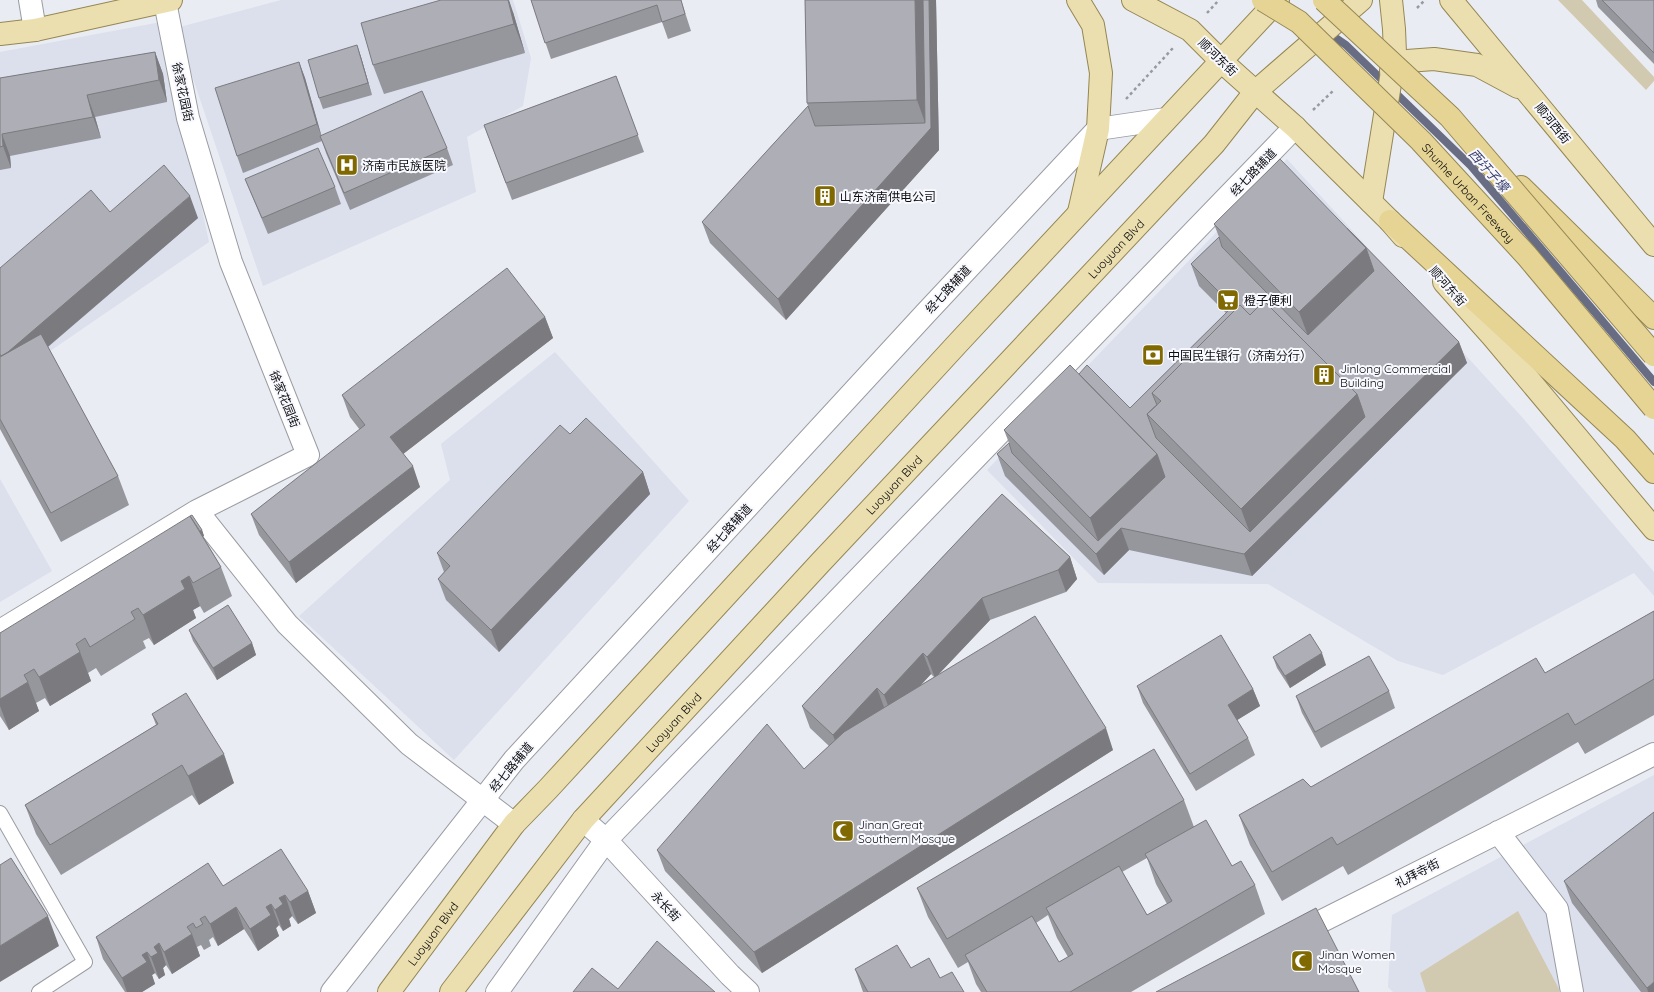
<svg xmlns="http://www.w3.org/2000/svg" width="1654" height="992" font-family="Quicksand,'Noto Sans SC',sans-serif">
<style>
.built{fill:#dcdfec}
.green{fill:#d1cab0}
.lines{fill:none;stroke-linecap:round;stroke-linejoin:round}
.stream{stroke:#686d83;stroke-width:8}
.service-casing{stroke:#9a9ca3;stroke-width:16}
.minor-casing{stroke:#9a9ca3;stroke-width:24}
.tertiary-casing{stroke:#9a9ca3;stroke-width:24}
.primary-casing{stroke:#958754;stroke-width:24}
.trunk-casing{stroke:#958754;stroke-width:24}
.path{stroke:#999a9f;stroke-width:2.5;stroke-dasharray:3 3;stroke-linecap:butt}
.service{stroke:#fff;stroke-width:14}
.minor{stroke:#fff;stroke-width:22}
.tertiary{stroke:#fff;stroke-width:22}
.primary{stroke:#ecdfaf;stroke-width:22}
.trunk{stroke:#e6d494;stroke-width:22}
.trunk-bridge-casing{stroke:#958754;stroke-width:24;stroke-linecap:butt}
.trunk-bridge{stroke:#e6d494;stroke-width:22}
.wall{fill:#96969d;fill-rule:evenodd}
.shaded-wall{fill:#7a7a7f}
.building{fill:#aeafb6;stroke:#7a7a7f;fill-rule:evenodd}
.labels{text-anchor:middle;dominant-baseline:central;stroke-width:4;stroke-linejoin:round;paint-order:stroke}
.street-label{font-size:12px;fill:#0c0c0e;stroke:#f8f9ff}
.poi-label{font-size:12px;fill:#0c0c0e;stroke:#f8f9ff;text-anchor:start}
.water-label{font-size:13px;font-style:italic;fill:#383d6a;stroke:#f8f9ff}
</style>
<rect width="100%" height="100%" fill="#eaecf3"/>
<path class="built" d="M281,0H513L531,58L523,106L467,137L476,192L263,286L176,28Z
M161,22L209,242L8,380L0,371V52Z
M1287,159L1521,416L1654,572V596L1634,573L1443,675L1398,661L1268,584L1098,583L987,470Z
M555,352L689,501L454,760L299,616L450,480L441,444Z
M0,479L52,571L0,602Z
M1654,775V992H1393L1388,987L1392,915Z"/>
<path class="green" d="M1558,0H1582L1654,77V81L1646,90Z
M1518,911L1559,989V992H1426L1420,973Z"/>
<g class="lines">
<path class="stream" d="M1327,32L1346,45L1471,166L1654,382"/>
<g class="service-casing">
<path id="service" d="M0,813L85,962L39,992"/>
</g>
<g class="minor-casing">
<path id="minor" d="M30,0L35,30
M197,511L287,624L409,744L514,824
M0,631L197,511L308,455L231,262L188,118L165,2
M583,820L606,840L730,975L748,992
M1498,832L1557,909L1572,992
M1296,934L1654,754"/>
</g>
<g class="tertiary-casing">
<path id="tertiary" d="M332,992L514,760L925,314L1098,129L1166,119
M497,992L606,840L1295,127"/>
</g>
<g class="primary-casing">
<g id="primary">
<path d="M1078,0L1093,25L1101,73L1098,129L1079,212"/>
<path d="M1133,0L1190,30L1221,61L1295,127L1390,221L1403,236"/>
<path d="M1451,0L1654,245"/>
<path d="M0,34L35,30L171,0"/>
<path d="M1391,71L1407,61L1434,59L1477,65L1518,87"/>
<path d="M1371,202L1395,53L1394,29L1391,0"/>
<path d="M1444,282L1493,337L1654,529"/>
<path id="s1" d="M389,992L514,824L548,789L958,343L1278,0"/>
<path id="s2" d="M451,992L583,820L820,563L1214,144L1255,92L1361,0"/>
</g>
</g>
<g class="trunk-casing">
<path id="trunk" d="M1521,187L1654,318
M1390,221L1625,439L1654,472"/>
</g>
<path class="path" d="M1417,8L1425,0
M1207,13L1219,0
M1126,99L1173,48
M1313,110L1334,90"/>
<use href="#service" class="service"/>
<use href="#minor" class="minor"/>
<use href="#tertiary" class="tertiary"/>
<use href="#primary" class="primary"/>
<use href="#trunk" class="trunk"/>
<g class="trunk-bridge-casing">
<g id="trunk-bridge">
<path id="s3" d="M1263,0L1299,22L1421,141L1527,256L1654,408"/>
<path d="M1324,0L1450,117L1654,355"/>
</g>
</g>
<use href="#trunk-bridge" class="trunk-bridge"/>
</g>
<path class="wall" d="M531,0H681L691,31L668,39L662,22L551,59Z
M805,0H936L939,150L786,320L710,243L702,222L808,106L807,103Z
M1596,0H1654V64L1598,7Z
M513,12L525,53L384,94L373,65Z
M357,45L361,57L372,95L323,109L319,98Z
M155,52L163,74L167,102L95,117L101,138L10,156L11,168L0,170V78Z
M299,62L305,78L321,135L447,148L453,165L350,210L326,153L322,141L243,173L237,156Z
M616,76L644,152L512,200L484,125Z
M245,179L335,187L341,204L268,234L252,196Z
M110,212L198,218L48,347L118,476L129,505L61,542L0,429V268Z
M1214,224L1347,228L1459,342L1467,363L1252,576L1129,550L1104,575L1005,476L997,454L1009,443L1004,430L1079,374L1130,408L1226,313L1199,286L1191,264L1219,237Z
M545,317L553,338L403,454L420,487L296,583L259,535L251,514L360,430L350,417L342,395Z
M643,472L650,494L499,652L446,600L438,579L444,572L437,553Z
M1002,494L1070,557L1077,579L1066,592L990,620L939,674L1113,750L762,973L665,871L657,850L804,769L829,746L810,728L802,706ZM931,674L934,677L921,685Z
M202,530L204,536H203L221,567L232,596L204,613L200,606L193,610L196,618L154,645L149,638L143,641L146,648L101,676L96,668L88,673L91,681L50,706L45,698L36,703L39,711L9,730L0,716V633Z
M1654,611V715L1585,754L1578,742L1348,875L1343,866L1282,901L1250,845L1239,815L1311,787L1545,673Z
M189,630L252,643L256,655L217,680L193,641Z
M1273,657L1326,665L1290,688L1277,668Z
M1137,686L1253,689L1260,706L1237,720L1248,738L1255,755L1196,791L1143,703Z
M1389,691L1395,708L1321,748L1302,713L1296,696Z
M152,714L234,783L199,805L192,795L61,875L36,834L25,805L156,725Z
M1184,800L1194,827L1232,866L1255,885L1265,914L1131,992H981L976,984L968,962L958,968L928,917L917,888ZM1147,858L1156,884L1167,904L1147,915L1122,872ZM1048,915L1057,938L1068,957L1059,962L1036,923Z
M1564,881L1654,992H1641L1572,903Z
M223,886L308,891L316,913L298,924L292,916L289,919L291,926L283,931L279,925L276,928L279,936L258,951L244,929L218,946L213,937L209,940L211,946L204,950L201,945L197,947L200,956L172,974L166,965L163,968L165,975L159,979L155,973L152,975L155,984L142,992H125L103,959L96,937Z
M911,968L940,978L964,992H863L855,969Z"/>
<path class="shaded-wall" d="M508,0H509L513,12L525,53L514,24Z
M915,0H936L939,150L786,320L778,299L928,131L917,100Z
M357,45L361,57L372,95L368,83Z
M155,52L163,74L167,102L159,80Z
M299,62L305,78L323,141L317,124Z
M87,95L95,117L101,138L93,117Z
M2,134L10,156L11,168L3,146Z
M190,196L198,218L10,379L2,357Z
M1366,248L1382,292L1316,357L1299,312Z
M545,317L553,338L398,458L390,437Z
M1459,342L1467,363L1252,576L1244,554L1254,544L1241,509L1357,394Z
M1157,454L1173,498L1121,528L1129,550L1104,575L1096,554L1101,549L1090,518Z
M413,466L420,487L296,583L289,562Z
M643,472L650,494L499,652L491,630Z
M202,530L204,536L190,545L188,539Z
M1070,557L1077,579L1066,592L1058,570Z
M189,576L200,606L193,610L196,618L154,645L143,615L181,581Z
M982,598L990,620L935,678L927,657Z
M252,643L256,655L217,680L213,668Z
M80,652L91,681L50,706L39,677Z
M923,653L931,674L892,716L884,695Z
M1322,653L1326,665L1290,688L1285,676Z
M28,682L39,711L9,730L0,706V699Z
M877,688L885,710L841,757L833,735Z
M1253,689L1260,706L1234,722L1228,705Z
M1106,728L1113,750L762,973L754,952Z
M224,754L234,783L199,805L188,776Z
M308,891L316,913L298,924L290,902Z
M285,895L292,916L289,919L291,926L283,931L275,910L279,898Z
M271,904L279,925L276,928L279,936L258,951L250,929L266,907Z
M236,907L244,929L218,946L210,924Z
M48,916L59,946L0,982V946Z
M192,934L200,956L172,974L164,952Z
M159,943L166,965L163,968L165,975L159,979L151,957L154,947Z
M147,952L155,973L152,975L155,984L142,992H127L122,978L142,955Z
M1654,982V992H1648L1647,988Z"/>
<path class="building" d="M441,0H508L514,24L373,65L361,23Z
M531,0H681L685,14L662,22L657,5L545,43Z
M805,0H915L917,100L807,103Z
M923,0H929L931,128L778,299L702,222L808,106L815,126L925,123Z
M1602,0H1654V53Z
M357,45L368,83L319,98L308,60Z
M155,52L159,80L87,95L93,117L2,134L3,146L0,147V78Z
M299,62L317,124L237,156L215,88Z
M616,76L638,135L506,183L484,125Z
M422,91L447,148L344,193L320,136Z
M318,148L335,187L262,218L245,179Z
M1280,159L1366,248L1299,312L1214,224Z
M164,165L190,196L8,352L1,356L0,354V268L91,190L110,212Z
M1347,228L1459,342L1244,554L1121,528L1096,554L997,454L1009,443L1012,453L1098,541L1165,477L1157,454L1079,374L1087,365L1130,408L1233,306L1191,264L1219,237L1222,247L1308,335L1374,271L1366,248ZM1264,301L1357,394L1365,417L1250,532L1156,438L1147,414L1157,405L1152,393L1240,305L1250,315Z
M507,268L545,317L390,437L413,466L289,562L251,514L365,425L342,395Z
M1264,301L1357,394L1241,509L1147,414L1161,401L1152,393L1240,305L1250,315Z
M41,334L118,476L51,513L0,419V357Z
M1070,365L1157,454L1090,518L1004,430Z
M586,418L643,472L491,630L438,579L450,566L437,553L560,425L570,434Z
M1002,494L1070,557L1058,570L982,598L927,657L923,653L884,695L877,688L833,735L802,706Z
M192,515L202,530L200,531L190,516Z
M190,516L221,567L193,583L189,576L181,581L185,589L143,615L138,608L131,612L135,619L90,647L85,638L76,644L80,652L39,677L34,669L24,675L28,682L0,699V633Z
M228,605L252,643L213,668L189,630Z
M1654,611V679L1575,725L1568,713L1337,845L1332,837L1272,872L1239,815L1303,779L1311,787L1536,658L1545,673Z
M1035,616L1106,728L754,952L657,850L767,724L804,769L844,732Z
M1310,634L1322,653L1285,676L1273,657Z
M1221,635L1253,689L1228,705L1248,738L1190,774L1137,686Z
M1369,656L1389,691L1315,732L1296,696Z
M186,693L224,754L188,776L182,765L50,845L25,805L158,724L152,714Z
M1154,749L1184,800L947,939L917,888Z
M1654,812V982L1647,988L1564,881Z
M1206,820L1232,866L1241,861L1255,885L1070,992H987L965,955L1032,916L1059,962L1073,954L1046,908L1119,866L1147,915L1172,901L1145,854Z
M281,849L308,891L290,902L285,895L279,898L283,904L275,910L271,904L266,907L271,915L250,929L236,907L210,924L205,916L200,919L203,924L196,928L193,923L187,927L192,934L164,952L159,943L154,947L158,953L151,957L147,952L142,955L147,962L122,978L96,937L208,863L223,886Z
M11,858L48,916L0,946V865Z
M1316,908L1359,992H1156Z
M657,941L715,992H573L592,968L618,989Z
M897,945L911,968L929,958L940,978L952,972L964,992H868L855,969Z"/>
<defs>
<g id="hospital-square" transform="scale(1.15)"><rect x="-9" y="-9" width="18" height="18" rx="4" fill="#7f6900" stroke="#f8f9ff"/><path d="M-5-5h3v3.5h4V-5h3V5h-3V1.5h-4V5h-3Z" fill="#fff"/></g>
<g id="building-square" transform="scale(1.15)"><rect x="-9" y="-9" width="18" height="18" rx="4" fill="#7f6900" stroke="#f8f9ff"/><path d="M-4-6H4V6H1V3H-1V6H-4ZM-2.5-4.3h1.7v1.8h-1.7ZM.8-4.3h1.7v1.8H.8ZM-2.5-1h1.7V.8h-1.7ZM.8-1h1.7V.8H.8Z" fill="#fff"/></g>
<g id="supermarket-square" transform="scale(1.15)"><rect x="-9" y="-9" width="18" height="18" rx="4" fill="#7f6900" stroke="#f8f9ff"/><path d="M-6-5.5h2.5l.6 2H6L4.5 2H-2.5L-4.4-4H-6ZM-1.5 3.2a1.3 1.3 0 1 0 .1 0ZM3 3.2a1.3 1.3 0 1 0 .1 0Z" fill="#fff"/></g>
<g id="bank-square" transform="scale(1.15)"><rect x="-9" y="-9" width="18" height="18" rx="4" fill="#7f6900" stroke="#f8f9ff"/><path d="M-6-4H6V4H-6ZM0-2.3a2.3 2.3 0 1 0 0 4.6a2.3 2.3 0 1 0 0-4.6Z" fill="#fff"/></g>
<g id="mosque-square" transform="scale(1.15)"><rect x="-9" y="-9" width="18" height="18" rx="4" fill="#7f6900" stroke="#f8f9ff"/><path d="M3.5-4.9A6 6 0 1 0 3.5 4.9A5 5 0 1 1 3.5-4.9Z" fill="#fff"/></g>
</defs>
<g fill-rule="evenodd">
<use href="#hospital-square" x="347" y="165"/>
<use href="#building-square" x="825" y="196"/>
<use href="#supermarket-square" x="1228" y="300"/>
<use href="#bank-square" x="1153" y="355"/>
<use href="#building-square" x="1324" y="375"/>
<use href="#mosque-square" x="843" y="831"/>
<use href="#mosque-square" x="1302" y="961"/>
</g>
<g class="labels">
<g class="street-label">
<text transform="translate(1218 57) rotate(44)">顺河东街</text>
<text transform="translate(183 92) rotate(78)">徐家花园街</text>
<text transform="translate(1553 123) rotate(51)">顺河西街</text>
<text transform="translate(1253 172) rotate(-46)">经七路辅道</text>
<text stroke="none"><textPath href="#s3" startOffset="283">Shunhe Urban Freeway</textPath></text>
<text stroke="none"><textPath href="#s2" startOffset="998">Luoyuan Blvd</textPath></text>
<text transform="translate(1448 286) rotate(49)">顺河东街</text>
<text transform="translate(948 289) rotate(-47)">经七路辅道</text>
<text transform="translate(285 399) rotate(68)">徐家花园街</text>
<text stroke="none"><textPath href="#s2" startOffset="674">Luoyuan Blvd</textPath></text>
<text transform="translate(729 528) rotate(-48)">经七路辅道</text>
<text stroke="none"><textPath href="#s2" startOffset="350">Luoyuan Blvd</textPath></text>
<text transform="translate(511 767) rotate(-50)">经七路辅道</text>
<text transform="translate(1417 873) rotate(-27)">礼拜寺街</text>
<text transform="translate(666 906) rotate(47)">永长街</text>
<text stroke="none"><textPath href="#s1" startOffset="73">Luoyuan Blvd</textPath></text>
</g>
<g class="poi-label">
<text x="362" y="165">济南市民族医院</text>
<text x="840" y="196">山东济南供电公司</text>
<text x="1244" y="300">橙子便利</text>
<text x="1168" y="355">中国民生银行（济南分行）</text>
<text x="1340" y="368">Jinlong Commercial<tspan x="1340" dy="14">Building</tspan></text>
<text x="858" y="824">Jinan Great<tspan x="858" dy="14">Southern Mosque</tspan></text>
<text x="1318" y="954">Jinan Women<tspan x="1318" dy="14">Mosque</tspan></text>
</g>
<g class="water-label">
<text transform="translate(1489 170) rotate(48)">西圩子壕</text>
</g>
</g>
</svg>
